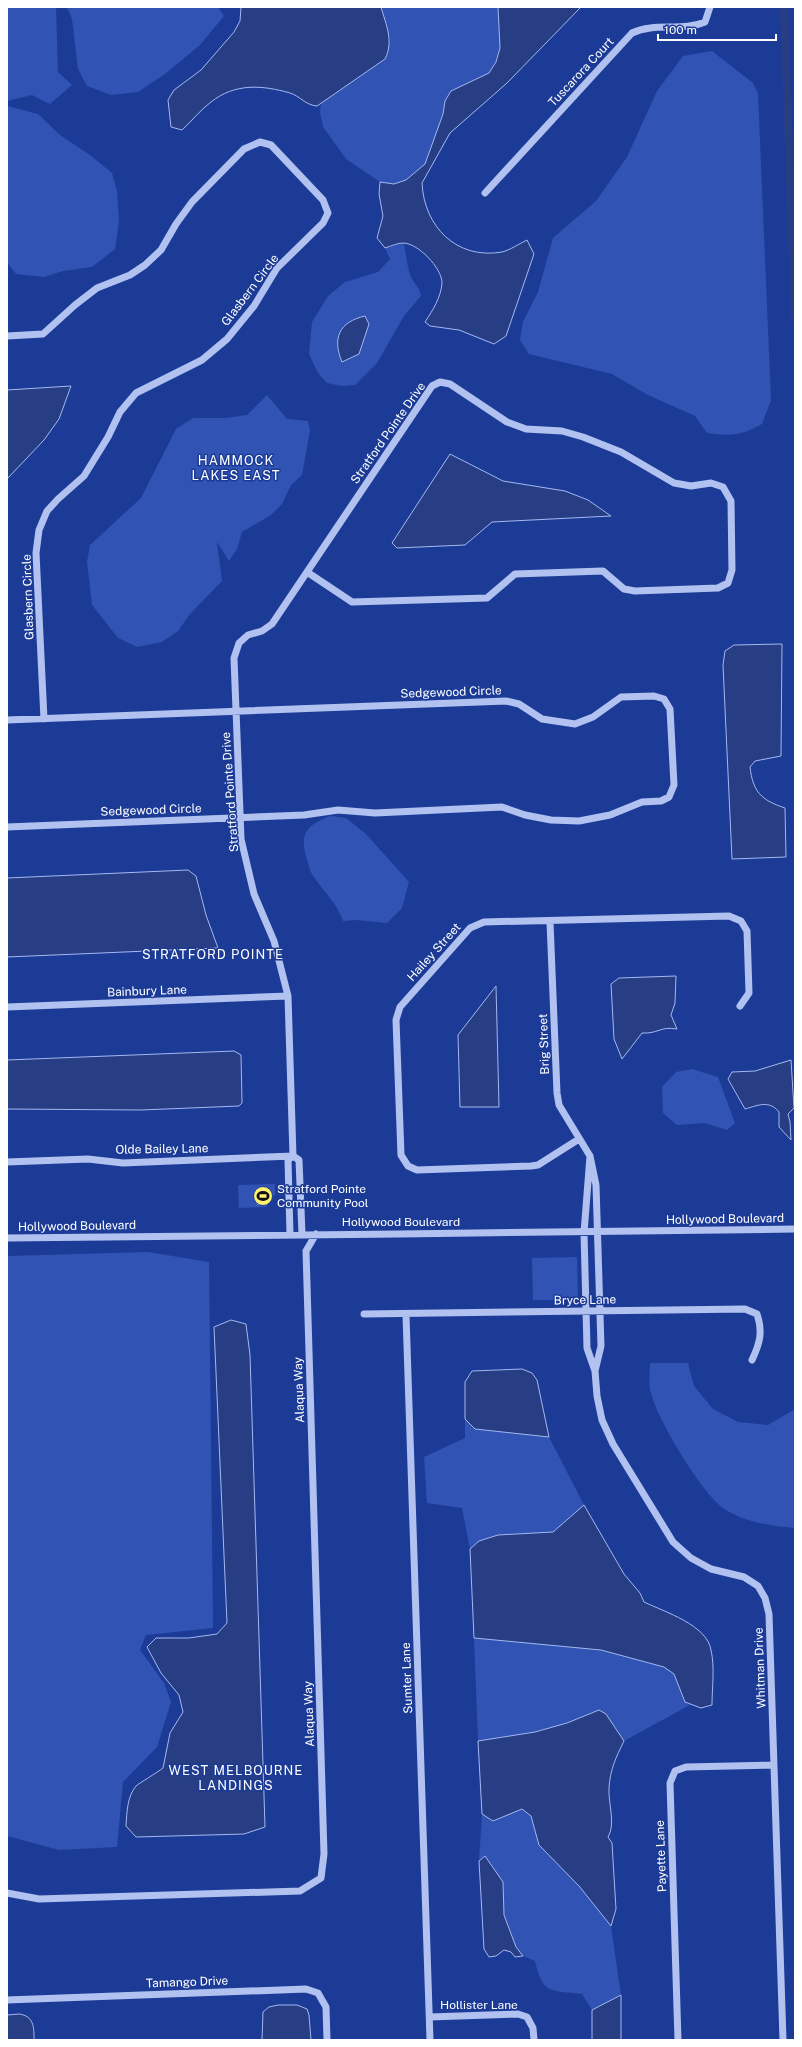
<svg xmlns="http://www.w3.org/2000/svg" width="802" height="2047" font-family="'Public Sans',sans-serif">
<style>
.green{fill:#3153b4}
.water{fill:#273e84;stroke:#a4b9f1}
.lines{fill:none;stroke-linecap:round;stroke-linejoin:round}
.canal{stroke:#273e84;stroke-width:8}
.minor{stroke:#b1c1f0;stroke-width:7}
.labels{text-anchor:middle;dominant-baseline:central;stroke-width:3;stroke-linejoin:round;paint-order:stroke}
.street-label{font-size:12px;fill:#fff;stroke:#1c3b97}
.poi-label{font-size:12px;fill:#fff;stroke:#1c3b97;text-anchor:start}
.neighbourhood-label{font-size:13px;letter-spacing:1px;fill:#fff;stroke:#1c3b97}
</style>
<rect width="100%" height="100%" fill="#1c3b97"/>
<path class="green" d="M7,7H56L58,72L72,85L50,104L32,95L7,101Z
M67,7H218L224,16L200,45L165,74L138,92L111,95L87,86L78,69L72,19Z
M381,7H498L500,48L496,62L489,73L451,91L445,101L440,127L425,164L407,180L394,184L380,182L346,159L323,127L320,112L321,103L385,59L390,39Z
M712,51L753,83L758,94L771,400L762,424C741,436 731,436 707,433L695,416L648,395L612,374L529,354L520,340L523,322L538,292L553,238L596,201L627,157L657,91L683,56Z
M7,106L38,114L60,135L90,155L112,173L117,192L119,221L115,249L92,267L63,271L44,277L16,274L7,262Z
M404,243C406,254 407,267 411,277C415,285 420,288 421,296L404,316L377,363L355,385L342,386L327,383L318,373L309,354L312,322L328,296L345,282L378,272L390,259L385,248Z
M267,395L287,419L308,421L310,430L302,475L291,485L282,504L271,515L242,532L237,549L229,561L217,542L222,581L190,614L178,631L162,642L137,647L118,638L92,605L87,562L90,545L141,498L176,429L193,418H225L247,415Z
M330,816L346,818L366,834L409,882L402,908L387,923L356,920L343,921C337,903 324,892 314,877C310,873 309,865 307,860C299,833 306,826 330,816Z
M692,1069L718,1077L735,1123L727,1130L705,1123L677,1125L663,1113L662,1087L676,1072Z
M275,1184V1194L266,1207L239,1208L238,1185Z
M148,1252L209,1262L213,1628L146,1635L140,1650L164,1683L171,1702L157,1747L123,1782L117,1847L59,1850L7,1836V1256Z
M577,1257L578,1300H533L532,1258Z
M650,1363H688L694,1386L713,1409L738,1422L768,1425L795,1409V1528C771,1526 743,1522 723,1508C701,1492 657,1419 651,1393C648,1384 650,1372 650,1363Z
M465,1419L475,1429L549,1437L584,1505L553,1532L498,1535L479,1541L470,1549L462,1508L427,1503L424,1457L465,1438Z
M474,1638L601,1650L664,1667L674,1674L685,1702L690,1705L624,1741L606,1714L535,1732L478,1741Z
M522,1809L531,1816L539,1845L579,1886L611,1926L621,1995L592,2010L582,1994C550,1990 543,1995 535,1961L523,1956L516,1947L504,1915L503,1882L485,1856L479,1861L482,1814L493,1821Z"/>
<path class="water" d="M241,7H381C386,25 394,41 385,59L317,106C305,105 300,96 290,93C262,85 235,83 211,102C200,110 192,121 182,130L171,127L168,100L174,90L201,70L234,32L240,21Z
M498,7H581L507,83L450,133L422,183C424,226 456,260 502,252C510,250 519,244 527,240L534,254L506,336L494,344L459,330L430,326L425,322C433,310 441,297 442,283C442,268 418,243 403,243C398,243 391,246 385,248L377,238L383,216L379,194L380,182L394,184L406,180L425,164L443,114L445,101L451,91L489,73L496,62L500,48Z
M365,316L369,324L359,354L342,362C332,338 339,322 365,316Z
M71,386L59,419L44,440L7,479V390Z
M450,454L503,481L565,491L588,500L611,516L492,522L465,545L397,548L392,543Z
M782,644L781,756L755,761L750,767C753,792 761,800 785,808L786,857L732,859L723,665L725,651L734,645Z
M188,870L196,876L206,915L218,948L7,957V878Z
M676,976L675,1003L671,1015L677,1029C660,1026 658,1034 642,1033L622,1059L614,1039L611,984L619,978Z
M496,986L499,1107H460L458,1035Z
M234,1051L241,1055L242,1103L239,1106L141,1110L7,1109V1060Z
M791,1060L794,1108L788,1114L790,1122L791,1140L779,1127V1112C769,1100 759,1105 745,1109L728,1079L732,1072L755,1071Z
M265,1189L270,1191V1194L258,1205L255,1199Z
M231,1320L246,1324L250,1355L265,1827L244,1834L136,1837L126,1826C127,1812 127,1797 136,1786C138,1784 158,1772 163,1768L170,1733L183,1712L179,1695L161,1673L147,1647L156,1638H189L217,1634L227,1623L214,1327Z
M522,1369L532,1373L537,1380L549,1437L475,1429L465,1419V1382L472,1371Z
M584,1505L624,1574L640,1593L644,1602C665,1612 707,1625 711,1650C715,1667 712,1688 712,1705L701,1708L685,1702L674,1674L664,1667L601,1650L474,1638L470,1549L479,1541L498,1535L553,1532Z
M599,1710L606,1714L624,1741C616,1757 610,1770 609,1788C608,1803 616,1824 608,1837L612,1843L616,1909L611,1926L579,1886L539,1845L531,1816L522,1809L493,1821L482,1814L478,1741L535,1732L567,1723Z
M485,1856L503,1882L504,1915L516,1947L523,1956L515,1957L511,1952L504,1950L496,1956L489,1957L484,1949L479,1861Z
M621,1995V2040H592V2010Z
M278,2005H297L307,2009L309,2015L311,2040H262L263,2012L269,2007Z
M19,2014C34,2016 34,2027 34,2040H7V2015Z"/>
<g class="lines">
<path class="canal" d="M784,7L795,320"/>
<path class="minor" d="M485,193L632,33C655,22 682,32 705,22L710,7
M7,336L43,334L75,305L97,288L130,275L145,265L161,250L176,224L192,202L244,149L260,142L271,145L323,200L328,213L323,223L277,268L254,306L227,339L202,360L136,393L120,412L108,437L84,476L58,499L47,511L39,530L36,553L44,719
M7,720L506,701L519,704L542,719L575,724L593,717L621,697L654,696L664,699L670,709L674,785L669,797L661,801L642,802L610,815L579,821L551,820L525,815L502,807L375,813L338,810L304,815L7,827
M550,922L557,1093L559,1105L590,1156L596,1185L601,1346L595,1371
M7,1007L288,996
M579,1139L538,1165L531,1166L417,1170L408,1166L401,1155L396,1020L400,1007L470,928L484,922L729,916L741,921L747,931L749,993L740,1006
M293,1156L288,996L274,941L254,894L241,839L234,658L239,643L248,635L262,631L272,624L432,386L440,382L450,384L507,422L526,429L562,431L583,437L621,452L674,483L691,486L711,483L723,487L731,501L732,570L728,583L718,588L635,591L624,589L603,571L515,574L487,598L352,602L307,572
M293,1156L299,1160L302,1234
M590,1156L584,1233L587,1348L595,1371L597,1396L602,1420L613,1444L673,1542L691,1558L711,1569L744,1577L758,1586L765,1598L769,1614L783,2040
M7,1162L88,1159L123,1163L293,1156
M290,1234L288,1160L293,1156
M7,1238C270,1234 532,1234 795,1229
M364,1314L745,1309L757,1314C763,1332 760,1343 752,1360
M406,1315L430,2040
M7,1893L39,1899L300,1891L321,1878L324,1854L306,1251L316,1234
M7,2000L306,1989L318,1993L326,2007L327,2040
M430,2017L518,2014L527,2017L533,2028L534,2040
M678,2040L670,1783L675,1771L686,1767L774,1765"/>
</g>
<defs>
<g id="stadium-disc" transform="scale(1)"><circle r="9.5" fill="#fff16f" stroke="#1c3b97"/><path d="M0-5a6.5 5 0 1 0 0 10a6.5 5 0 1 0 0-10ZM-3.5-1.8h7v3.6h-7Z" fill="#111"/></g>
</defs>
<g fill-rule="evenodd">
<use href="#stadium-disc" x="263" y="1196"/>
</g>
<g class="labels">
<g class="street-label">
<text transform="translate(581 72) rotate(-47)">Tuscarora Court</text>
<text transform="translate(250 290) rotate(-53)">Glasbern Circle</text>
<text transform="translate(388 433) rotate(-55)">Stratford Pointe Drive</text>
<text transform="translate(28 597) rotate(-92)">Glasbern Circle</text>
<text transform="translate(451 692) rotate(-2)">Sedgewood Circle</text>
<text transform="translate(230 792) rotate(-94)">Stratford Pointe Drive</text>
<text transform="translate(151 810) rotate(-2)">Sedgewood Circle</text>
<text transform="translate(434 952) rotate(-48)">Hailey Street</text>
<text transform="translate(147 991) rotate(-2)">Bainbury Lane</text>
<text transform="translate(544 1044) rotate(-92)">Brig Street</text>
<text transform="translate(162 1149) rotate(-1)">Olde Bailey Lane</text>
<text transform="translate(725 1219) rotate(-1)">Hollywood Boulevard</text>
<text x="401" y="1222">Hollywood Boulevard</text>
<text transform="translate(77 1226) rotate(-1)">Hollywood Boulevard</text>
<text transform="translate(585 1300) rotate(-1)">Bryce Lane</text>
<text transform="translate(299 1390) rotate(-92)">Alaqua Way</text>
<text transform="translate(760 1668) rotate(-92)">Whitman Drive</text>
<text transform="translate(407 1678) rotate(-92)">Sumter Lane</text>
<text transform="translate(309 1714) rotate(-92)">Alaqua Way</text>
<text transform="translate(661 1856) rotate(-92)">Payette Lane</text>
<text transform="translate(187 1982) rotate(-2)">Tamango Drive</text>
<text x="479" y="2005">Hollister Lane</text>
</g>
<g class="poi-label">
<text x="277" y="1189">Stratford Pointe<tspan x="277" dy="14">Community Pool</tspan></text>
</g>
<g class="neighbourhood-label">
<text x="236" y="460">HAMMOCK<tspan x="236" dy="15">LAKES EAST</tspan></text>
<text x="213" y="954">STRATFORD POINTE</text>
<text x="236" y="1770">WEST MELBOURNE<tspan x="236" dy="15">LANDINGS</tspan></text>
</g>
</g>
<rect width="802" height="2047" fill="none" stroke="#ffffff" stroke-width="16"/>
<path d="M658 34v6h118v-6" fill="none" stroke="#ffffff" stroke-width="2"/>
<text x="664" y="34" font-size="12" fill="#ffffff" stroke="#1c3b97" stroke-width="3" paint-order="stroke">100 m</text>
</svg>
